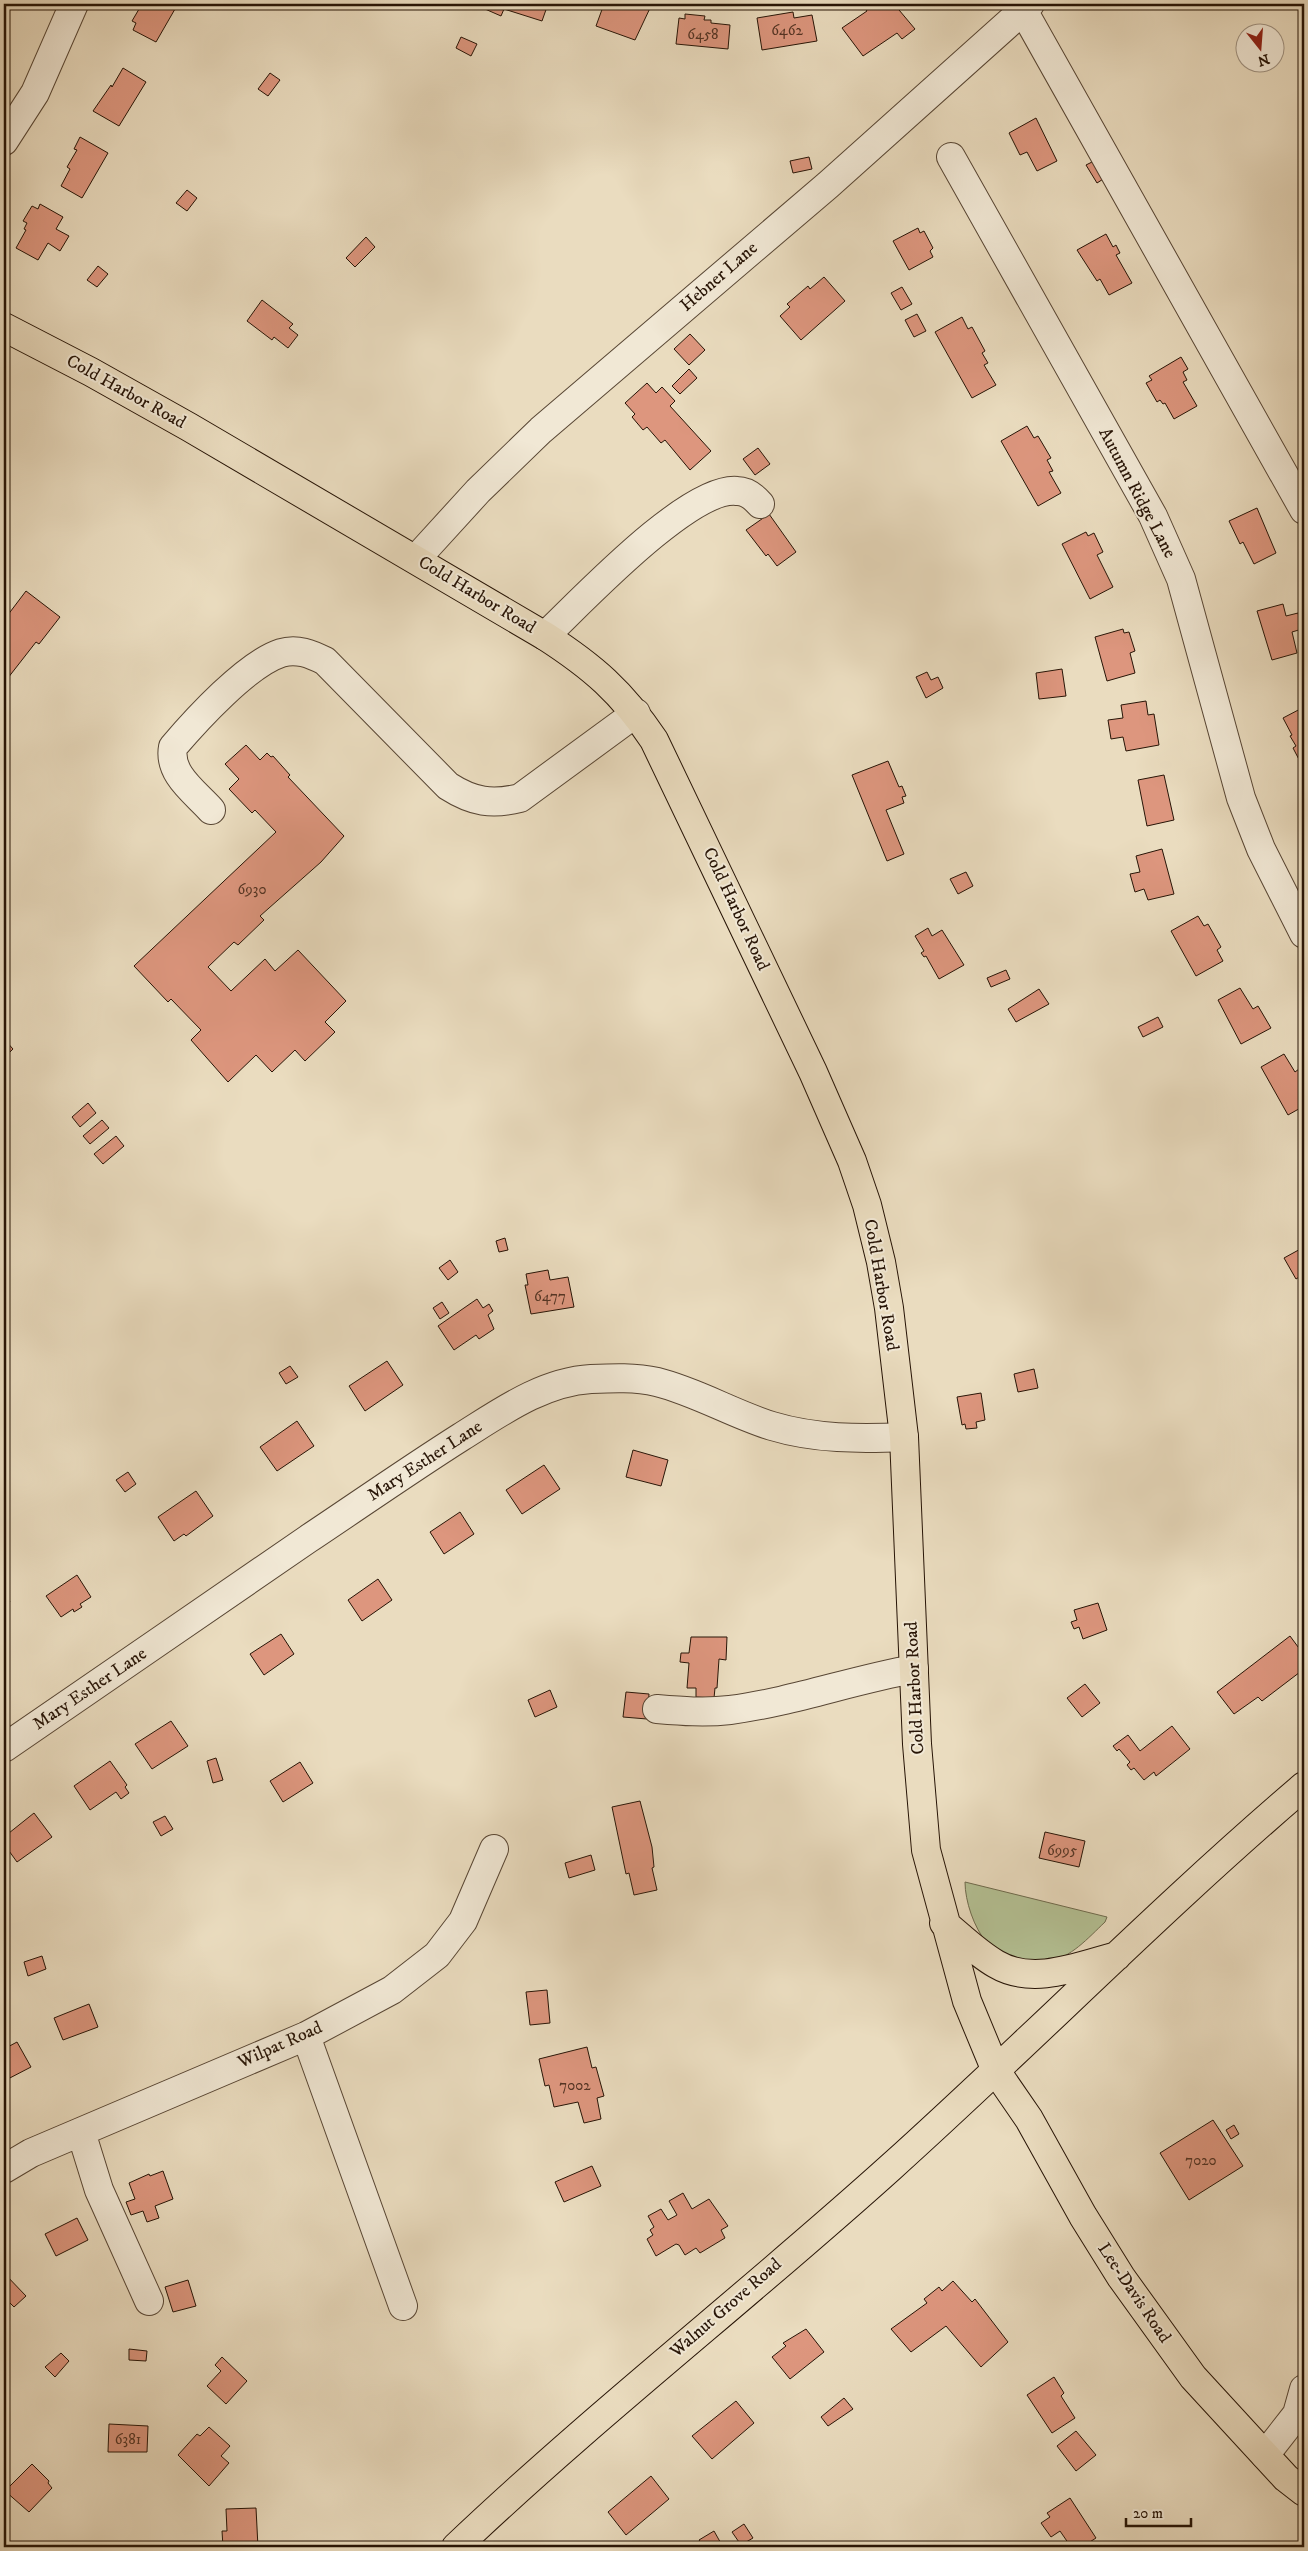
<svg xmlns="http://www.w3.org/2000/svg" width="1308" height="2551" font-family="'IM FELL DW Pica',serif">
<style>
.green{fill:#b4c194;stroke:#6e6a4d}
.building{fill:#dd967e;stroke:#271406}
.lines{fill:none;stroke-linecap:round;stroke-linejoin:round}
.minor-casing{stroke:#584634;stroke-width:30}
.major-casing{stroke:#271406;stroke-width:30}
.minor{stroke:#f1e8d5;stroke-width:28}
.major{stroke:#eadcbf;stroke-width:28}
.labels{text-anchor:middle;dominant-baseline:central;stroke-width:4;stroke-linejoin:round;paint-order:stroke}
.number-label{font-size:15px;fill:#543424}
.street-label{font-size:18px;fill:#271406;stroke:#f1e8d5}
</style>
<rect width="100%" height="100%" fill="#eadcbf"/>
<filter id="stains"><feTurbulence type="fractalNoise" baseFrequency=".004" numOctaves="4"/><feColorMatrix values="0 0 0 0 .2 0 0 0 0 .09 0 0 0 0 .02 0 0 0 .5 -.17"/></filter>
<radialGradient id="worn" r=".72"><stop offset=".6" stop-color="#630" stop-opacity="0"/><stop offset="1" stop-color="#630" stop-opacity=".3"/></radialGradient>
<path class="green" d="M965,1882L1107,1917L1105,1922C1088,1938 1071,1958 1047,1962C1028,1966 999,1958 987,1943C974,1928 965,1901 965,1882Z"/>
<path class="building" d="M142,4L146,6L148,4H166L175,9L156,42L133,30L136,23L132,21Z
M487,4H548L542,21L504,9L501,16L485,9Z
M604,4L651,6L635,40L596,26Z
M862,4H894L915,29L902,39L897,33L863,56L842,28L867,11Z
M793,12L794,18L812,15L817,41L762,50L757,18Z
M685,14L705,16L704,20H711V23L730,25L728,49L676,44L679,18L685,19Z
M461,37L477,44L471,56L456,48Z
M123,68L146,82L119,126L93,111L111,85L112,87Z
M270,73L280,80L268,96L258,89Z
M1036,118L1057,161L1037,171L1027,152L1020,155L1009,133Z
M80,137L108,153L82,198L61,186L70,169L67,167L77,150L74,149Z
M809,157L812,169L793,173L790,161Z
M1098,159L1108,176L1097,183L1086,165Z
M187,190L197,198L187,211L176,203Z
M40,204L63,217L56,229L69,236L60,251L48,243L38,260L16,248L26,230L24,229L27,223L23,221L32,206L38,209Z
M918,228L920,233L924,231L933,248L930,251L933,257L909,270L893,241Z
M1106,234L1113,247L1116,245L1120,253L1116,255L1132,283L1109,295L1100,279L1097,281L1077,250Z
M366,237L375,247L355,267L346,258Z
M98,266L108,274L97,287L87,280Z
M824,277L845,301L801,340L780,316L790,307L787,304L808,286L810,289Z
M902,287L912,304L901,310L891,293Z
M262,300L293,324L289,328L298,335L288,348L274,337L272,340L247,321Z
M917,314L926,331L914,337L905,320Z
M962,317L968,329L972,327L985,351L982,353L988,363L984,365L996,385L972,398L935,332Z
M690,334L705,350L689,365L674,349Z
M1181,357L1188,369L1183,372L1187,380L1183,382L1197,406L1174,419L1165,403L1163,404L1160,400L1157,402L1146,383L1152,380L1149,376Z
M689,369L697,378L680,394L672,386Z
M647,383L656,393L662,387L675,401L670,406L711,451L690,470L665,440L661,443L647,427L643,430L632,417L635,414L625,403Z
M1027,426L1034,438L1038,436L1051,458L1047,460L1053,471L1049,472L1061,493L1038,506L1001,441Z
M758,448L770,464L755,475L743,459Z
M1257,508L1276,553L1254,564L1243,542L1240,544L1229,521Z
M769,514L796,552L777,566L768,554L766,556L746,530Z
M1086,532L1088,536L1094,533L1103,552L1097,555L1113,587L1090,599L1062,544Z
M26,591L60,617L39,644L36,642L4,683V620Z
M1283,604L1286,616L1298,613L1302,629L1292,632L1297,653L1272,660L1257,611Z
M1123,629L1124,633L1129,632L1135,651L1130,653L1135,673L1107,681L1095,637Z
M1062,669L1066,696L1039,699L1036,673Z
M927,672L931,680L938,677L943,688L926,698L916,677Z
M1146,701L1148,715L1154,714L1159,745L1126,751L1123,737L1111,739L1108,720L1123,718L1121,705Z
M1304,707V769L1293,748L1296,746L1290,736L1292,735L1283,718Z
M246,745L260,760L267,753L271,757L273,756L290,775L288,777L344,836L321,862L260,916L264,920L238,945L234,942L208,967L231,991L265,959L275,971L298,950L346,1001L325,1022L335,1032L305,1061L295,1050L272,1072L256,1055L228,1082L191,1040L201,1030L171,999L168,1002L134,966L276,832L255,810L252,813L229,789L239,779L225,764Z
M888,761L899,787L902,786L906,796L902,797L904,803L886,810L904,854L887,861L852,775Z
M1164,775L1174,820L1147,826L1138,780Z
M1162,849L1174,894L1148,900L1144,889L1135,892L1130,874L1140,872L1136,856Z
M966,872L973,886L958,894L950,879Z
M1198,916L1204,926L1208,924L1221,947L1217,950L1223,961L1196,976L1171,931Z
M928,928L932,936L942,930L964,965L939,979L926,956L924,957L921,953L924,951L915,936Z
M1006,970L1010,979L991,987L987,978Z
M1240,988L1253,1009L1258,1006L1271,1028L1241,1044L1218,1000Z
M1039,989L1049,1004L1016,1022L1008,1009Z
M1158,1017L1163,1027L1143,1037L1138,1027Z
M4,1039L13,1049L4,1058Z
M1284,1054L1295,1072L1299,1069L1304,1078V1106L1288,1115L1261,1067Z
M88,1103L96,1113L80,1127L72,1117Z
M102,1120L109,1128L90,1144L83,1136Z
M116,1136L124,1146L103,1164L94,1154Z
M505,1238L508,1250L499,1252L496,1241Z
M1304,1247V1274L1296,1279L1284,1258Z
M450,1260L458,1272L448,1280L439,1268Z
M548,1270L550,1280L568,1277L574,1307L531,1314L525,1285H528L526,1274Z
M477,1299L483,1308L489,1304L493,1311L488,1315L494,1329L479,1339L476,1335L454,1350L438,1326Z
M442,1302L449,1313L440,1319L433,1308Z
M387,1361L403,1385L365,1411L349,1386Z
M290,1366L298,1377L286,1384L279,1373Z
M1034,1369L1038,1388L1018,1392L1014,1374Z
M981,1393L985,1420L976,1422L977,1428L966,1429L965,1424L962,1425L957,1397Z
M297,1421L314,1446L277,1471L260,1447Z
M633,1450L668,1460L661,1486L626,1477Z
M544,1465L560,1489L522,1514L506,1490Z
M128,1472L136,1484L125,1492L116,1480Z
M196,1491L213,1516L186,1536L184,1534L174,1541L158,1517Z
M460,1512L474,1534L444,1554L430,1532Z
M77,1575L91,1597L80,1604L82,1607L74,1612L73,1609L61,1617L46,1596Z
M378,1579L392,1600L362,1621L348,1600Z
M4,1593L10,1602L4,1606Z
M1098,1603L1107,1630L1083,1639L1079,1627L1074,1629L1071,1622L1077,1620L1074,1610Z
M281,1634L294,1654L264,1675L250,1654Z
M1290,1636L1304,1655V1669L1262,1701L1258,1697L1234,1714L1217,1692Z
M691,1637H727L726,1660L719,1659L717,1688H715L714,1698L696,1697V1688H687L689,1663L680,1662L681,1653H689Z
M1085,1684L1100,1703L1082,1717L1067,1698Z
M550,1690L557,1707L535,1717L528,1700Z
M626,1692L649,1694L647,1719L623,1717Z
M171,1721L188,1746L152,1769L135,1744Z
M1172,1726L1190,1749L1156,1776L1154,1772L1144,1780L1134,1768L1131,1770L1127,1765L1130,1762L1119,1749L1117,1751L1113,1746L1128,1735L1140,1751Z
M216,1758L223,1780L213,1783L207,1761Z
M110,1761L127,1785L125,1787L129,1793L121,1799L116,1792L90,1810L74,1786Z
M300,1762L313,1783L283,1802L270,1781Z
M640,1801L652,1847L654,1867L652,1868L657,1890L634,1895L629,1873L626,1874L612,1807Z
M34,1813L52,1837L17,1862L4,1844V1837Z
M165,1816L173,1829L161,1836L153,1822Z
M1045,1832L1085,1841L1079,1867L1039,1858Z
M591,1855L595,1870L569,1878L565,1863Z
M42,1956L46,1969L28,1976L24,1962Z
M547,1990L550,2023L530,2025L526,1992Z
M89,2004L98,2027L63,2040L54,2018Z
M17,2042L31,2067L4,2081V2049Z
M587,2047L592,2068L596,2067L604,2096L597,2098L601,2119L584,2123L578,2102L554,2107L549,2085L545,2086L539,2059Z
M1213,2120L1243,2166L1189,2200L1160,2153Z
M1234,2125L1239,2134L1231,2139L1226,2130Z
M592,2166L601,2186L564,2202L555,2182Z
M163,2171L173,2199L155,2206L159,2218L147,2222L143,2211L131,2215L126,2202L135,2199L129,2183L149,2174L150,2176Z
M683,2193L692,2209L709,2199L728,2226L721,2230L725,2238L700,2253L696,2248L685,2255L679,2245L676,2244L656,2256L647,2239L653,2235L650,2230L654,2227L648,2216L661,2209L668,2220L677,2215L669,2201Z
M77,2218L88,2240L56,2256L45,2234Z
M4,2273L26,2296L14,2307L4,2297Z
M188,2280L196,2306L173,2312L165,2287Z
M953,2281L972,2302L975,2299L1008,2342L981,2367L946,2326L911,2352L891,2329L927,2303L924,2299L939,2287L942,2291Z
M806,2329L824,2352L790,2379L772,2357L786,2346L783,2343Z
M129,2349L147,2351L146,2361L129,2360Z
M61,2353L69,2361L55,2377L45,2367Z
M222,2357L247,2381L226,2404L207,2386L221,2371L215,2365Z
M1054,2377L1064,2393L1061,2396L1075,2418L1052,2433L1027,2395Z
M844,2398L853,2409L828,2426L821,2417Z
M736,2401L754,2423L712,2459L692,2436Z
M109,2424L148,2426L147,2452H108Z
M209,2427L230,2446L221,2456L229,2463L209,2486L178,2455L197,2434L200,2436Z
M1076,2431L1096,2455L1076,2471L1057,2446Z
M32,2464L49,2481L48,2483L52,2488L29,2512L5,2491Z
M651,2476L669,2499L626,2535L608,2512Z
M1070,2498L1096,2538L1082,2547H1071L1060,2531L1051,2537L1041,2523L1050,2517L1047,2513Z
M256,2508L258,2547H223L222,2531H227L226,2509Z
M744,2524L753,2538L741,2545L732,2532Z
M714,2531L723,2547H704L699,2540Z"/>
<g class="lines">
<g class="minor-casing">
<path id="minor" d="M1023,10L1304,510
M4,141L35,93L74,4
M951,157L1153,516L1181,579L1241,798L1261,849L1304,934
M416,559L478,491L541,430L828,185L1030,4
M545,636C581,602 689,486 737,491C747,491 754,497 760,504
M211,810C195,792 168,774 173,747C196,720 247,664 281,653C297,648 311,654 325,661L448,786C473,802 492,805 520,798L636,713
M657,1709C681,1711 705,1713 730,1710C792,1702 852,1680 914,1669
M4,1748C105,1678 207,1609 308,1539C359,1505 409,1470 461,1437C501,1412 542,1382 591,1379C613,1378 635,1377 657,1382C697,1392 733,1414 772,1426C815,1439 860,1439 904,1437
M306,2036L403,2306
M81,2132L99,2190L149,2301
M4,2169L31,2153L306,2036L392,1990L437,1955L463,1921L494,1849
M1265,2455L1297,2414L1304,2389"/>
</g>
<g class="major-casing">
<path id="major" d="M4,327L91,372L189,427L545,636C593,667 622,692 654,740L813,1072L852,1161L867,1205L881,1262L889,1308L904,1437L917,1744L926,1850L967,2001L996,2071L1029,2119L1083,2216L1121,2277L1193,2377L1286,2478L1304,2492
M944,1923C961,1937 977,1953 996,1964C1033,1986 1079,1966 1117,1956
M456,2547C596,2414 748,2296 891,2167C1030,2042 1162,1907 1304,1786"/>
</g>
<use href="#minor" class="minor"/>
<use href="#major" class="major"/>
</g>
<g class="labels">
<g class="number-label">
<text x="787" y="30">6462</text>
<text x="703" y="34">6458</text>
<text x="252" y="889">6930</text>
<text x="550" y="1296">6477</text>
<text x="1062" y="1850">6995</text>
<text x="575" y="2085">7002</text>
<text x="1201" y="2160">7020</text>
<text x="128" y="2439">6381</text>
</g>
<g class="street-label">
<text transform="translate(719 277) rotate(-41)">Hebner Lane</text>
<text transform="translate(126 392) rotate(29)">Cold Harbor Road</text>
<text transform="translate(1137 493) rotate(62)">Autumn Ridge Lane</text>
<text transform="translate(477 595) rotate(31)">Cold Harbor Road</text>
<text transform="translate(736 909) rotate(65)">Cold Harbor Road</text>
<text transform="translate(881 1285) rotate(80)">Cold Harbor Road</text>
<text transform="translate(425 1461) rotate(-33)">Mary Esther Lane</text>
<text transform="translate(915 1688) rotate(-93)">Cold Harbor Road</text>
<text transform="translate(90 1689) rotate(-34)">Mary Esther Lane</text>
<text transform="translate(280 2045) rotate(-24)">Wilpat Road</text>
<text transform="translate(1134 2293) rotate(56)">Lee-Davis Road</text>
<text transform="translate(726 2308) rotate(-41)">Walnut Grove Road</text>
</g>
</g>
<rect width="1308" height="2551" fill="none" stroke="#eadcbf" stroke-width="20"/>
<rect x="5" y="5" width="1298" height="2541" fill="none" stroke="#271406" stroke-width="2.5"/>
<rect x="10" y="10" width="1288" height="2531" fill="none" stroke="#271406"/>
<g transform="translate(1260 48) rotate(163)"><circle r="24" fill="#f1e8d5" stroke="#a09382"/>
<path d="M0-4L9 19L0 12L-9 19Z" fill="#8f2418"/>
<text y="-8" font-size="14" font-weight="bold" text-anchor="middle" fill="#271406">N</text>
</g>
<path d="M1126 2518v8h65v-8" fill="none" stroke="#271406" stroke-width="2.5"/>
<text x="1133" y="2518" font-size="15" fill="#271406" stroke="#f1e8d5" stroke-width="4" paint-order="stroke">20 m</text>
<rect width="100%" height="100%" filter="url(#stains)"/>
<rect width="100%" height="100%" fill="url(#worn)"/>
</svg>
